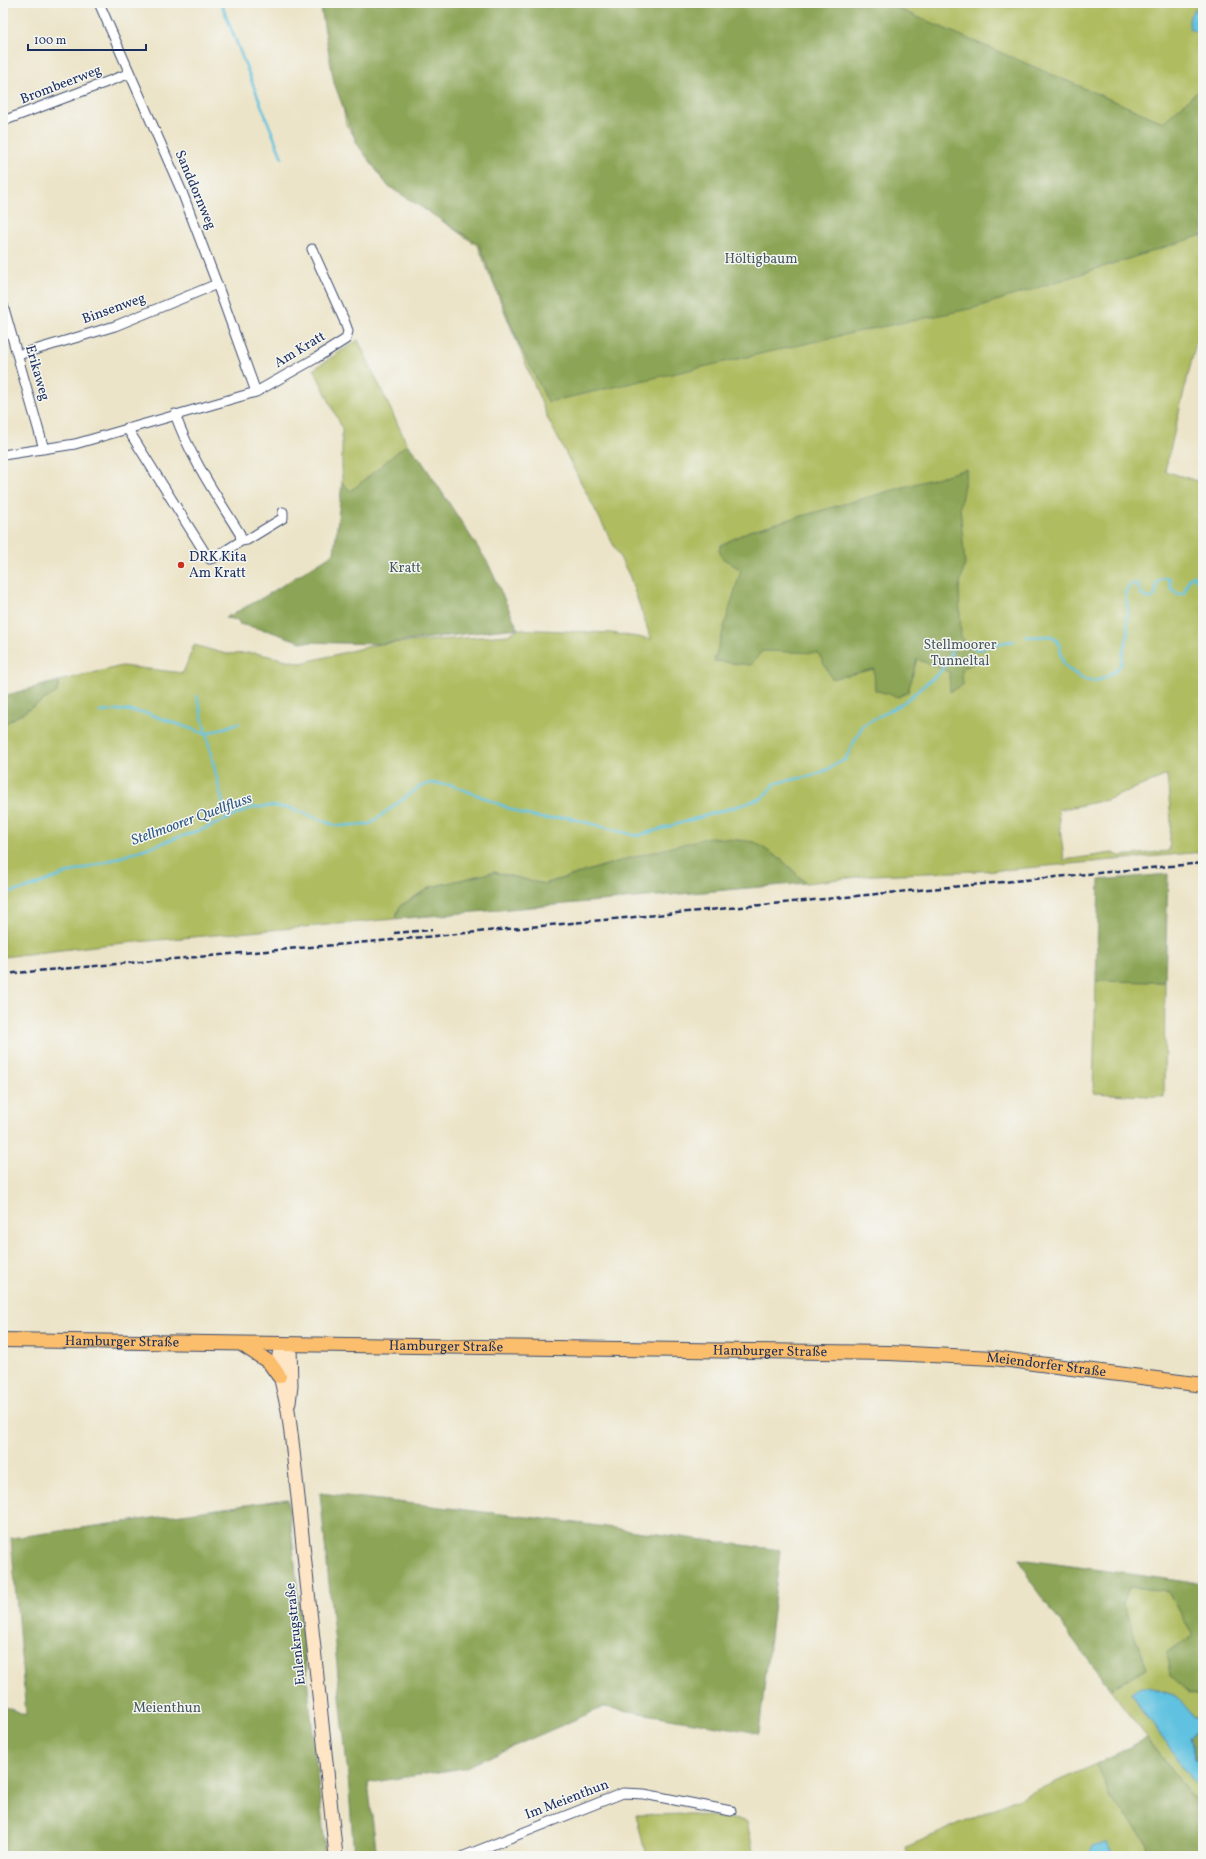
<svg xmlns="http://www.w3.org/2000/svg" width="1206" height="1859" font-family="Vollkorn,serif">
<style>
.green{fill:#afbc5e;stroke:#65765e;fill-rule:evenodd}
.forest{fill:#8ba455;stroke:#536a5a}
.water{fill:#61c2e0;stroke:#3e789f}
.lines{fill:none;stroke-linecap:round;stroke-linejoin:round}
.stream{stroke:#61c2e0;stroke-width:2.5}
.street-casing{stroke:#3a4a6e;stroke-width:11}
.secondary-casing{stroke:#3a4a6e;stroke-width:15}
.primary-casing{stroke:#3a4a6e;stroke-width:16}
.street{stroke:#fff;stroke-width:9}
.secondary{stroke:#fde5c5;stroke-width:13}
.primary{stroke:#fabe6d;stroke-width:14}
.rail{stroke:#1b2f5e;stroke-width:2.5;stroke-dasharray:6 3;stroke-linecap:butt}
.poi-dot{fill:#c8321e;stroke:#f6f6f2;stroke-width:1.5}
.labels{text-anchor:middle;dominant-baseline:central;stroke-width:3;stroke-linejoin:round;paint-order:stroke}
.street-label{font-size:14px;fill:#1b2f5e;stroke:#f6f6f2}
.park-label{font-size:14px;fill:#47595e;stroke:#f6f6f2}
.poi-label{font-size:14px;fill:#1b2f5e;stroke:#f6f6f2;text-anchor:start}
.water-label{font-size:15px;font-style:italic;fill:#305b85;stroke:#f6f6f2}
</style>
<rect width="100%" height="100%" fill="#f6f6f2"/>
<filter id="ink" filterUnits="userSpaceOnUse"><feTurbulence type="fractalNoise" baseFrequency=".025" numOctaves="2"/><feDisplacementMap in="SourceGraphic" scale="8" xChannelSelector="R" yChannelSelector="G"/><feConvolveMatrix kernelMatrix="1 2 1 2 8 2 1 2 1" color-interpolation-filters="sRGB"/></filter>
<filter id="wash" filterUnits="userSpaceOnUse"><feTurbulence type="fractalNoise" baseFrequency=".012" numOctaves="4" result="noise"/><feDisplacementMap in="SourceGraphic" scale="16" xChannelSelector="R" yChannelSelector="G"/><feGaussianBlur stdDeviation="0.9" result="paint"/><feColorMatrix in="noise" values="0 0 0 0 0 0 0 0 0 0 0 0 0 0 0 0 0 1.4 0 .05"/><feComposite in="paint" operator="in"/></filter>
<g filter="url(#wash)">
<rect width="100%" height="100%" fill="#ece4c8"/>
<path class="green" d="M324,3H1203V313L1165,471L1203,483V852L1004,870L873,875L806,883L783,861L630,858L544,884L494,872L431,887L400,906L395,919L103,945L3,957V725L57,692L59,681L122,666L183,673L194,645L226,654L255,653L301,663L379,644L508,635L518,629L611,633L651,639L629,575L548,419L478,246L382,179L346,124ZM1167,775L1171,821L1169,851L1120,856L1113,853L1064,860L1058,810L1107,800Z
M358,340L407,444L350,492L342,483V428L314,369Z
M1096,981L1165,982L1164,1097L1093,1093Z
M1129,1587L1168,1591L1193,1636L1167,1652L1189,1693L1203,1697V1721L1192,1717C1186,1704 1172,1692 1158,1689C1151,1688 1140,1692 1132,1693L1146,1717L1153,1723L1158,1733L1166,1742L1183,1768L1203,1792V1811L1110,1689L1147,1669L1123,1605Z
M1097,1764L1110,1797L1144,1838L1149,1856H908L906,1847Z
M693,1814L747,1821L754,1856H646L636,1815Z"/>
<path class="forest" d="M320,3H885L1163,122L1203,87V235L974,308L857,332L548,402L520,346L479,244L388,186L357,144L334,83Z
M407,444L421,460L488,563L518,629H507L379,644L301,642L269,631L239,624L238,620L225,618L264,597L334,553L342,483L351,491Z
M967,469L960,506L965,564L959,588L961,636L980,660L962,669L963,685L950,692L949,672L917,659L908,692L898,697L875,690L874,669L832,679L818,653L762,651L751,665L714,661L741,570L722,558L719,550L721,545L749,531Z
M59,681L57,692L3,725V696Z
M710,837L755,842L783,861L806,883L395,919L400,906L431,887L494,872L544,884L630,858Z
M1168,874L1165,982L1096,981L1099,880Z
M320,1493L553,1520L780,1550L759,1733L604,1707L464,1768L368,1783L377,1856H354L348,1777Z
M288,1499L326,1856H3V1706L26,1715L11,1538Z
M1020,1559L1203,1584V1697L1189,1693L1170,1676L1167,1652L1193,1636L1168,1591L1129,1587L1123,1605L1147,1669L1110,1689L1031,1583Z
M1195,1732L1203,1736V1765L1196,1761L1190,1738Z
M1147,1738L1203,1811V1856H1149L1144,1838L1110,1797L1097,1764Z"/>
<path class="water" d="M1197,8L1203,9V29L1198,32L1190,29C1188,19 1189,14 1197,8Z
M1143,1687C1163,1688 1184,1698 1192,1717L1203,1721V1736L1195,1732L1190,1738L1195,1759L1203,1765V1792L1183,1768L1166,1742L1158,1733L1153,1723L1146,1717L1132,1693L1138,1688Z
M1106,1843L1112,1851L1113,1856H1087L1092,1847Z"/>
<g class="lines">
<path class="stream" d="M221,3L282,158
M1026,635L1028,637L1052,636C1063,643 1059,654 1064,664C1066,668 1069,670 1073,672C1078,676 1083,680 1090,681C1101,682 1116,672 1122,663V656L1128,634L1127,621L1128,611L1125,593L1130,585L1138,583C1139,590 1140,595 1149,599L1155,596L1157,582L1165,578L1170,579L1171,588L1177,594L1184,593L1189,579L1194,575L1200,587L1203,588
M197,696L227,820
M100,712L124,710L146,713L206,734L239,723
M3,894L28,888L68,873L112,860L209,827L251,808L270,806L290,808L337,826L370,824L419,787L431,783L451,785L485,798L522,814L546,819L566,817L637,836L748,803L762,798L776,783L811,776L829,769L838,762L845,760L863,725L903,703L940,672L949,660L952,647L966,643L978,650L1000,643L1014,641"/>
</g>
</g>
<g filter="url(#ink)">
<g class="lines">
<g class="street-casing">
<path id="street" d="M99,3L182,192L217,284L256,392
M3,121L128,74
M3,305L44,449
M18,355L115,326L217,284
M127,428L207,556L210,559L214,558L241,541L240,534C216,495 190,457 175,414
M3,455L75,444L256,392L316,358L346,339L348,331L344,320L312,249
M241,541L247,540L283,518V512
M464,1856L623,1793L644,1794L731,1811"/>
</g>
<g class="secondary-casing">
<path id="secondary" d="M290,1345L279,1354L278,1367L288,1410L292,1441L336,1856
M289,1403L291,1386L290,1345"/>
</g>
<g class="primary-casing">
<g id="primary">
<path id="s1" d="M3,1340L889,1353L994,1358L1203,1385"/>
<path d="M243,1345L269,1362L279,1376"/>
</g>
</g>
<use href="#street" class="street"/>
<use href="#secondary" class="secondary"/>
<use href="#primary" class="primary"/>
<path class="rail" d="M394,933L432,930
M3,974L414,938L1203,863"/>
</g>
</g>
<circle class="poi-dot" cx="181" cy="565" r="4"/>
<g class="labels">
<g class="street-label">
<text transform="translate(61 85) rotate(-21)">Brombeerweg</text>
<text transform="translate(195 190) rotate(67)">Sanddornweg</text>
<text transform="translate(114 309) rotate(-20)">Binsenweg</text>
<text transform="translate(300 350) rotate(-31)">Am Kratt</text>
<text transform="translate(37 373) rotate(74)">Erikaweg</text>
<text stroke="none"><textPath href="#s1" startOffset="119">Hamburger Straße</textPath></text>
<text stroke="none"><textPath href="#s1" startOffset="443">Hamburger Straße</textPath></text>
<text stroke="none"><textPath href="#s1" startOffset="767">Hamburger Straße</textPath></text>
<text stroke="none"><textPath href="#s1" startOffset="1044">Meiendorfer Straße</textPath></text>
<text transform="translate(296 1634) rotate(-96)">Eulenkrugstraße</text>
<text transform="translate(567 1800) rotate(-21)">Im Meienthun</text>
</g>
<g class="park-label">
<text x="761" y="259">Höltigbaum</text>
<text x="405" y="568">Kratt</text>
<text x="960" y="645">Stellmoorer<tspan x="960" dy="16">Tunneltal</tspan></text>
<text x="167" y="1708">Meienthun</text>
</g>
<g class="poi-label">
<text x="189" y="557">DRK Kita<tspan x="189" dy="16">Am Kratt</tspan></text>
</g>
<g class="water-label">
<text transform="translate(192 820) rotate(-20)">Stellmoorer Quellfluss</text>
</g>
</g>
<rect width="1206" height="1859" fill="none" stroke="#f6f6f2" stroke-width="16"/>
<path d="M28 44v6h118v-6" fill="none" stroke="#1b2f5e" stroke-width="2"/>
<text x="34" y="44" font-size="12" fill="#1b2f5e" stroke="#f6f6f2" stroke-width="3" paint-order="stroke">100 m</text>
</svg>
